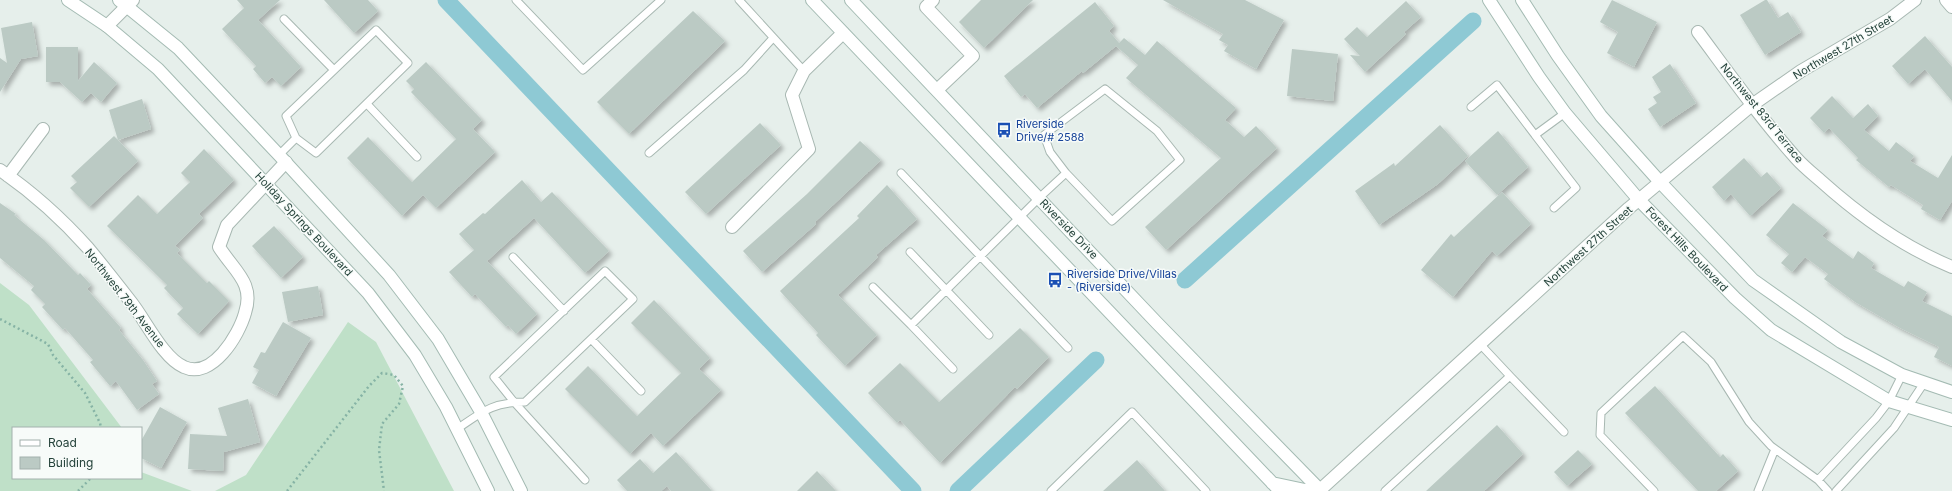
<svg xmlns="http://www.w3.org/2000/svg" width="1952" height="491" font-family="Inter,sans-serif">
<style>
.grass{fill:#bfe0c8}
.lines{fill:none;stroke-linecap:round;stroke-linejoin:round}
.canal{stroke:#8ec9d4;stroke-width:17}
.building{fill:#bbcac4;filter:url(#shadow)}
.lane-casing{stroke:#a8b8b2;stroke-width:9}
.street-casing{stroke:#a8b8b2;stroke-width:14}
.secondary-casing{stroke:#a4bbb3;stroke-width:14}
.path{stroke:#86b3a5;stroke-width:2.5;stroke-dasharray:2 3;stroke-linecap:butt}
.lane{stroke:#fff;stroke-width:7}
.street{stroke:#fff;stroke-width:12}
.secondary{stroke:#fff;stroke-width:12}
.labels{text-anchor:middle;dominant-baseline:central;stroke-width:3;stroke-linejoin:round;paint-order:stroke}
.street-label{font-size:11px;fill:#24423a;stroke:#f7fbf9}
.transit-label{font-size:11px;fill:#164399;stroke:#f7fbf9;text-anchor:start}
</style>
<defs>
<filter id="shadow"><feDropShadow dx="3.5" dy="3.5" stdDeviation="2" flood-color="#0004"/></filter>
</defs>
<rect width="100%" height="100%" fill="#e6efeb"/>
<path class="grass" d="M0,283L29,305L122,428H13V478H141V472L192,491H0Z
M348,322L376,342L454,491H215L246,475Z"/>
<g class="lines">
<path class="canal" d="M446,0L913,491
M1185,280L1473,21
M958,491L1096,360"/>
</g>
<path class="building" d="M237,0H280L258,20L301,67L281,86L272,77L265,83L253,69L256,66L222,29L244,8Z
M324,0H368L378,11L354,33Z
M981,0H1033L984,48L959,22Z
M1163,0H1245L1284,20L1256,69L1224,51L1228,45L1219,40L1223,34Z
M1612,0L1657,22L1634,67L1607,53L1618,32L1600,22Z
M1765,0H1767L1778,18L1788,12L1801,32L1765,55L1740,15Z
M1406,1L1421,17L1404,32L1406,34L1365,72L1350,55L1360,56L1344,39L1357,27L1367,37Z
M1095,2L1114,26L1109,31L1119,43L1124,38L1145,55L1157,41L1236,108L1225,120L1244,137L1256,126L1277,148L1166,250L1145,227L1221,158L1126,78L1138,65L1116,46L1083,73L1082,71L1037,108L1025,94L1021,97L1004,76Z
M693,11L725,41L629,134L597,102Z
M32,22L38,56L21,59L0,92V58L7,63L1,28Z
M1925,36L1952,67V101L1925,69L1908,84L1892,66Z
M46,47H78V81L94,62L117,83L101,102L91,93L82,102L60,82H46Z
M1292,49L1338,54L1333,101L1287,96Z
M426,62L482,120L473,129L495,152L436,208L423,195L402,216L347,158L368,137L412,182L456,139L411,92L414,89L406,81Z
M1670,64L1696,103L1660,127L1648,109L1657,103L1653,97L1661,92L1652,77Z
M1832,96L1853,118L1868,104L1878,116L1864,130L1889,151L1896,142L1914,156L1910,161L1938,178L1952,155V201L1940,220L1921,209L1923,205L1891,185L1889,187L1856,160L1858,158L1829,128L1824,133L1810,118Z
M142,99L151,129L118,140L138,161L89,207L70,188L77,182L71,176L114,136L118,140L109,110Z
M760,123L781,145L706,214L685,192Z
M1440,125L1468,156L1438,184L1379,225L1355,191L1394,163L1395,166Z
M1498,131L1528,167L1497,195L1465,161Z
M860,141L881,160L815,222L816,224L762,272L743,251L807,194Z
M204,149L234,180L199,214L203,218L175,246L180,250L177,253L207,283L209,281L229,301L198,334L177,314L183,308L164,288L167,285L107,226L138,195L157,214L190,182L181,173Z
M1744,158L1761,177L1767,172L1781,188L1750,216L1731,194L1724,201L1712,187Z
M522,180L541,202L552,192L609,251L585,273L534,218L487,261L537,314L516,334L508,325L506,327L475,294L472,297L449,272L474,250L459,234L483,213L485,214Z
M887,185L917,219L876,255L878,257L838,295L877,335L845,366L816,335L818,333L780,291L859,218L857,216Z
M1502,192L1531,224L1497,256L1492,251L1453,297L1421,270L1451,234L1454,237Z
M0,203L16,214L14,215L44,240L78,275L80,273L91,285L87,289L121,328L119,330L143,360L157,381L152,384L159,394L137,410L116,381L110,386L90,362L93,360L65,328L63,330L42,307L45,304L31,290L34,286L0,258Z
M1793,203L1828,230L1822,236L1853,259L1858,251L1874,263L1871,268L1904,287L1908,281L1927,292L1922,301L1952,316V366L1934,357L1939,347L1900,328L1855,302L1824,279L1828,274L1805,257L1792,272L1781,263L1789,254L1766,235Z
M274,226L303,257L281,278L252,246Z
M318,286L323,315L288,322L282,292Z
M654,300L710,358L699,369L721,390L663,446L651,433L630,454L565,389L588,366L637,416L681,373L631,323Z
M283,322L311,338L276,396L252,383L259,370L253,367L261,352L265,353Z
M1020,328L1049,357L1017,389L1015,387L940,463L900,420L897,423L868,393L900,363L939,402Z
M1655,386L1720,457L1723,454L1738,471L1716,491H1698L1625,413Z
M248,399L260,442L224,452L223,471L188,469L190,434L227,436L218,408Z
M160,407L187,422L161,468L141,458V441Z
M1497,425L1523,454L1484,491H1426Z
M1578,450L1592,464L1567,486L1554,472Z
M676,452L712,491H671L667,486L661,491H627L617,480L640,459L653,473Z
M1137,460L1165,491H1103Z
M817,471L836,491H797Z"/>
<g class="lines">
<g class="lane-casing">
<path id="lane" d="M516,0L583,70L661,0
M739,0L804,71
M284,19L334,70
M376,30L408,63L316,153L296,138L286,116Z
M367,104L417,157
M1471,107L1497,85L1535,135
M649,153L744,70L773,38
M279,155L296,138
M901,173L1068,348
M1554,208L1576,188L1535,135L1565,113
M910,252L989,335
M513,257L564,311
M873,287L911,325L1039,198L1066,173L1112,221L1180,160L1157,131L1105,89L1044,135L1050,152L1066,173
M911,325L953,369
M591,339L641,391
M1510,376L1564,432
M457,429C482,412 493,402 525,402L633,299L605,271L494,377L514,402L585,480
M1818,480L1876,418L1889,401L1902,375
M1051,491L1132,412L1206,491
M1385,491L1510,376L1480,344
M1654,491L1600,435L1601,413L1683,336L1711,362L1749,422L1771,446L1818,480L1828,491
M1758,491L1775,449
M1836,491L1894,428L1924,383"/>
</g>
<g class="street-casing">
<path id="street" d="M933,0L926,7L973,56L937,90
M1946,0L1952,7
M107,26L133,0
M1698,32C1730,75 1761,119 1796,158C1804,167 1813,174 1821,181C1860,216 1903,247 1952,267
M0,170C32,192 62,219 88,248C103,266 117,284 131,302C146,321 163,358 184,367C212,380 239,335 245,313C255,283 234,271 219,247L227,225L286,162
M8,176L43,129
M732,227L809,149L792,95L804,71L843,33
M1320,490L1629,208L1752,105L1801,71L1890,19L1915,0"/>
</g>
<g class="secondary-casing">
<path id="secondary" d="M68,0L107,26L158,69L368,293L415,355L446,407L488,491
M119,0L178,48L279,155L389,275L438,339L481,412L521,491
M812,0L1280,491
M851,0L1157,323L1321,491
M1489,0L1539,77L1565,113L1639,200L1735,298L1771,330L1889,401L1952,420
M1522,0L1558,56L1601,116L1660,182L1753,280L1841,342L1902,375L1952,392
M1272,483L1305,490H1320"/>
</g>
<path class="path" d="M0,319L48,344L53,355L85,393L100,423L101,428
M78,491L91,478
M287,491L369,386L382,373L394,375L403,386L399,404L382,424L379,450L384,491"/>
<use href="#lane" class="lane"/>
<use href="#street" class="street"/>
<use href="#secondary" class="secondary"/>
</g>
<defs>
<g id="bus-bare" transform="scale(1.2)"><path d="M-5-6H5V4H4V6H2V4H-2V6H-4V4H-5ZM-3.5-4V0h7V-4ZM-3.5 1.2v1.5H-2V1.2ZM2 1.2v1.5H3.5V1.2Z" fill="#1a4fb4" stroke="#f7fbf9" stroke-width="2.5" paint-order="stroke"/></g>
</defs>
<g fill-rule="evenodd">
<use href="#bus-bare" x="1004" y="130"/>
<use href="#bus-bare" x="1055" y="280"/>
</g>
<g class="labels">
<g class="street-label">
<text transform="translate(1843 47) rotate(-31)">Northwest 27th Street</text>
<text transform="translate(1762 113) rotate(51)">Northwest 83rd Terrace</text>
<text transform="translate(304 224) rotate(47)">Holiday Springs Boulevard</text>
<text transform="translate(1069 229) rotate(46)">Riverside Drive</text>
<text transform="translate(1588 246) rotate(-42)">Northwest 27th Street</text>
<text transform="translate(1687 249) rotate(46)">Forest Hills Boulevard</text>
<text transform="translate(125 298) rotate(52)">Northwest 79th Avenue</text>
</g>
<g class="transit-label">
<text x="1016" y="124">Riverside<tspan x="1016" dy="13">Drive/# 2588</tspan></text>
<text x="1067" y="274">Riverside Drive/Villas<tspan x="1067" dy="13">- (Riverside)</tspan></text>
</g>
</g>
<rect x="12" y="427" width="130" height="52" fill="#f7fbf9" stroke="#a3b1ad"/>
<rect x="20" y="440" width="20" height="6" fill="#ffffff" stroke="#a3b1ad"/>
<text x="48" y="447" font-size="12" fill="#24423a">Road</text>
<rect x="20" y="457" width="20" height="12" fill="#bbcac4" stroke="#a3b1ad"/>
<text x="48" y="467" font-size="12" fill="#24423a">Building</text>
</svg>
